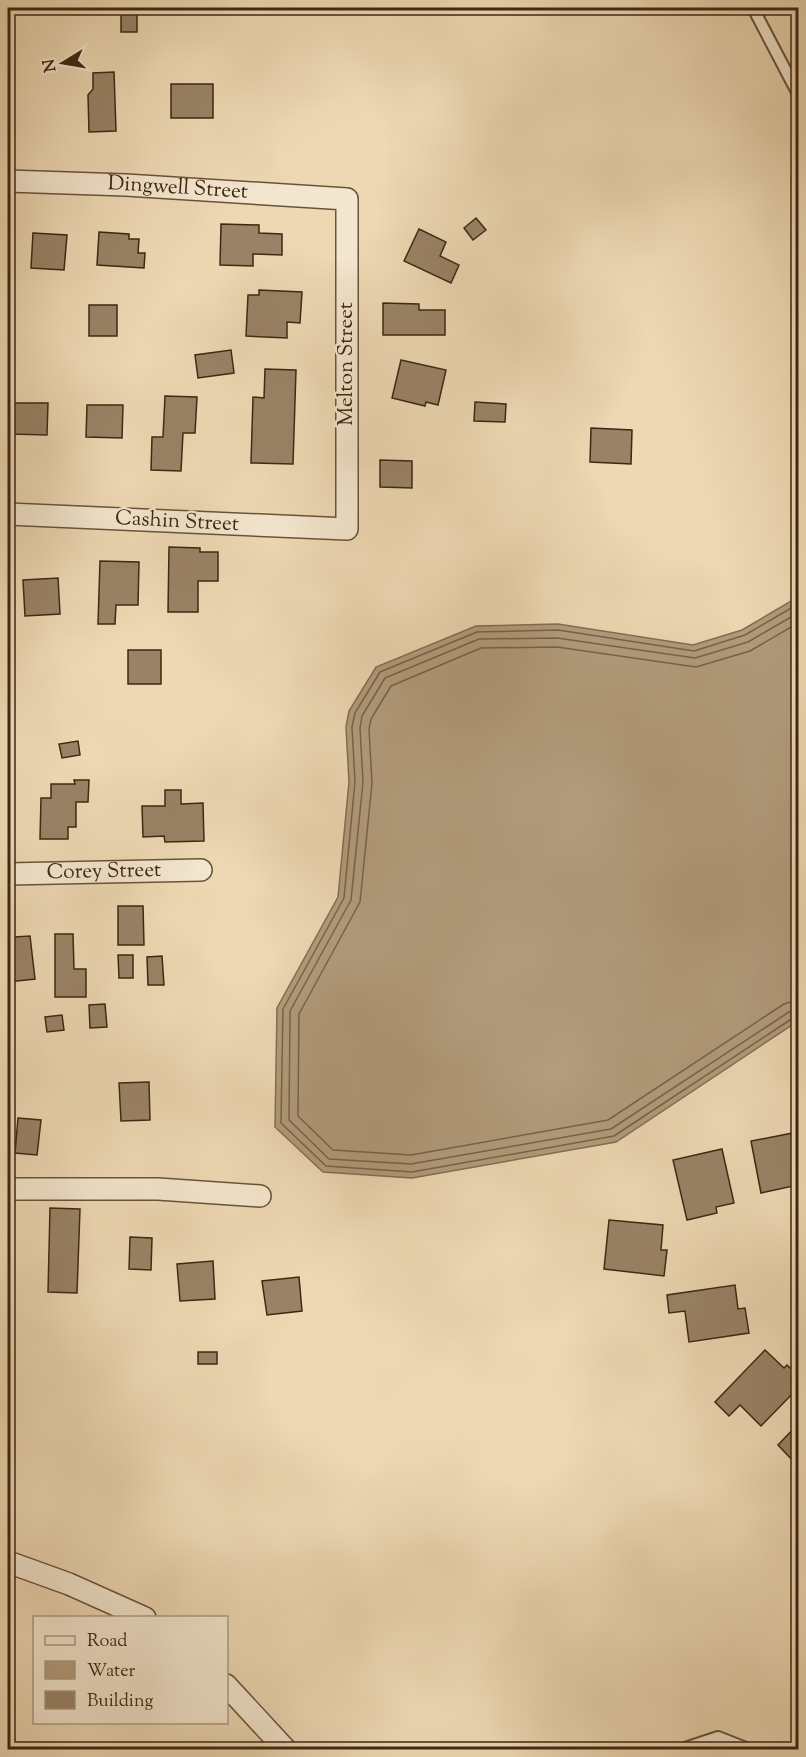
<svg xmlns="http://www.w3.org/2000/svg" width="806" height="1757" viewBox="0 0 806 1757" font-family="'Sorts Mill Goudy',serif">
<rect width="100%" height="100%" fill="#edd8b3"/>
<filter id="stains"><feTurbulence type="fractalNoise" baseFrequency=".00333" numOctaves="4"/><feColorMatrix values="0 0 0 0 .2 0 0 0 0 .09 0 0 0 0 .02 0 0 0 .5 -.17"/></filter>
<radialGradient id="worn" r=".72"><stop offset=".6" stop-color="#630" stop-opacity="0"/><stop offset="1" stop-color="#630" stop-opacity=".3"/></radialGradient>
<!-- water -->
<path fill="#b29c7c" stroke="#846d52" stroke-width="1.5" d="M798 597V1021L616 1142 412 1178 323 1172 275 1127 277 1008 338 897 349 782 346 727 349 711 376 667 476 626 558 624 693 645 742 630Z"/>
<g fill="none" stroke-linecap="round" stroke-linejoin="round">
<!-- shore -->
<g stroke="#786247" stroke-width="1.5">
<path d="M798 604 745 635 694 651 558 630 477 632 380 672 355 713 352 727 355 782 344 898 283 1009 281 1123 326 1166 412 1172 614 1136 793 1018 798 1017"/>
<path d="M798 613 748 642 695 658 557 638 479 639 385 678 362 716 360 728 363 782 351 900 290 1011 289 1120 329 1159 411 1164 611 1129 789 1012 798 1009"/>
<path d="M798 623 750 651 696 667 557 647 481 648 391 686 371 719 369 729 372 783 360 902 299 1014 298 1116 333 1150 411 1155 608 1120 784 1004 798 1000"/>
</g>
</g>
<!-- building -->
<g fill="#998366" stroke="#3e2712" stroke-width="1.5">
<path d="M110 8H137V32H121V14H110Z"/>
<path d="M114 72 116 131 89 132 88 95 93 89V73Z"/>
<rect x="171" y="84" width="42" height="34"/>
<path d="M476 218 486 230 473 240 464 228Z"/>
<path d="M221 224 259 225V233L282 234V255L253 254V266L220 265Z"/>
<path d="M419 229 446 242 440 256 459 265 451 283 404 261Z"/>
<path d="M99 232 129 234V239H139L138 253H145L144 268 97 265Z"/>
<path d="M33 233 67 235 64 270 31 268Z"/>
<path d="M259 290 302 292 300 323 287 322V338L246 336 248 295H259Z"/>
<path d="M383 303 419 304V310H445V335H383Z"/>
<rect x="89" y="305" width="28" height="31"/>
<path d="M231 350 234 373 198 378 195 355Z"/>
<path d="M401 360 446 370 438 405 426 402 425 406 392 398Z"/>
<path d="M265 369 296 370 293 464 251 463 253 397 264 398Z"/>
<path d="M165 396 197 397 195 433H183L181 471 151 470 152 437H163Z"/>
<path d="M475 402 506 404 505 422 474 421Z"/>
<path d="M11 403H48L47 435 10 434Z"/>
<path d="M87 405H123L122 438 86 437Z"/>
<path d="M591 428 632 430 631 464 590 462Z"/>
<path d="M380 460 412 461V488L380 487Z"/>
<path d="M169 547 200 548V552H218V581H198V612H168Z"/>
<path d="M100 561 139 562 138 605H116L115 624H98Z"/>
<path d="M58 578 60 614 25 616 23 580Z"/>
<rect x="128" y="650" width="33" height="34"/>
<path d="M78 741 80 755 62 758 59 744Z"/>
<path d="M74 780H89L88 802H76V827H68V839H40L41 798H51V784H75Z"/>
<path d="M165 790H181V804L203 803 204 841 165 842 164 836 143 837 142 806H165Z"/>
<path d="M118 906H143L144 945H118Z"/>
<path d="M13 929 14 937 30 936 35 979 8 982V930Z"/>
<path d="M55 934H73L74 969H86V997H55Z"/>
<path d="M118 955H133V978H119Z"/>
<path d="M162 956 164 985H148L147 957Z"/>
<path d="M105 1004 107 1027 90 1028 89 1005Z"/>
<path d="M62 1015 64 1030 47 1032 45 1017Z"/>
<path d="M149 1082 150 1120 121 1121 119 1083Z"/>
<path d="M18 1118 41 1120 37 1155 15 1153Z"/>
<path d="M798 1132V1185L761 1193 751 1141Z"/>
<path d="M722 1149 734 1203 716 1207 717 1213 687 1220 673 1160Z"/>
<path d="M50 1208 80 1209 77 1293 48 1292Z"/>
<path d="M609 1220 663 1225 661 1250H667L664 1276 604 1269Z"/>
<path d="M130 1237 152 1238 151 1270 129 1269Z"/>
<path d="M213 1261 215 1299 180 1301 177 1264Z"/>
<path d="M299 1277 302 1311 267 1315 262 1281Z"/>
<path d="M735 1285 738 1309 745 1308 749 1333 689 1342 685 1311 669 1313 667 1295Z"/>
<path d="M765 1350 784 1368 787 1365 798 1375V1388L761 1426 740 1405 729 1416 715 1402Z"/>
<rect x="198" y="1352" width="19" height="12"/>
<path d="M798 1424V1466L778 1445Z"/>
</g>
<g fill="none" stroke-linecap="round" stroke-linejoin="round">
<defs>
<g id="service">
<path d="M753 8 798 94"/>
<path d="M679 1750 718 1737 751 1750"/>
</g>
<g id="minor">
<path id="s1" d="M8 181 126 185 347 199V529L8 514"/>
<path id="s2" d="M8 874 201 870"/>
<path d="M8 1189H158L260 1196"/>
<path d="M8 1562 69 1584 145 1618"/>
<path d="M226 1685 286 1750"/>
</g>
</defs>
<!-- service casing -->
<use href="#service" stroke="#6a533a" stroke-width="14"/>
<!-- minor casing -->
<use href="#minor" stroke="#6a533a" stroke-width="24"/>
<!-- service -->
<use href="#service" stroke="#f3e6ce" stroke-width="10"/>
<!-- minor -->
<use href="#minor" stroke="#f3e6ce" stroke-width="21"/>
</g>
<g text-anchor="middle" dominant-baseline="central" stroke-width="4.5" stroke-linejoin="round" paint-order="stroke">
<!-- street labels -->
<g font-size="21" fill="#3e2712" stroke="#f3e6ce">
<text stroke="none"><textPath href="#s1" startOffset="170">Dingwell Street</textPath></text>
<text transform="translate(347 364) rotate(-90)">Melton Street</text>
<text transform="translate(177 522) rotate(3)">Cashin Street</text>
<text stroke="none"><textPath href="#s2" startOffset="96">Corey Street</textPath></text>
</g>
</g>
<!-- margin -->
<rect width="806" height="1757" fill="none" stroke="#edd8b3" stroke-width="30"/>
<rect x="9" y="9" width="788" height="1739" fill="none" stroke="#3e2712" stroke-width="3"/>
<rect x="15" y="15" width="776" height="1727" fill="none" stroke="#3e2712" stroke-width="1.5"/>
<!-- legend -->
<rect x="33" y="1616" width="195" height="108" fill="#f3e6ce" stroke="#ab9a83" stroke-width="1.5"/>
<rect x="45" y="1636" width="30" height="9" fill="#f3e6ce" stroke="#ab9a83" stroke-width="1.5"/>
<text x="87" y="1646" font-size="18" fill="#3e2712">Road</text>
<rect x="45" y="1661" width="30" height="18" fill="#b29c7c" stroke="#ab9a83" stroke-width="1.5"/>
<text x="87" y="1676" font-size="18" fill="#3e2712">Water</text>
<rect x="45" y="1691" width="30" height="18" fill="#998366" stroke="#ab9a83" stroke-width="1.5"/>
<text x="87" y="1706" font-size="18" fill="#3e2712">Building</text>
<!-- north arrow -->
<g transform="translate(63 63) rotate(259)" stroke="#f3e6ce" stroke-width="4.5" paint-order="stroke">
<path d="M0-4.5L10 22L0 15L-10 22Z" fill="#3e2712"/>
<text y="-9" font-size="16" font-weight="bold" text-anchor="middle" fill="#3e2712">N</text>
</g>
<rect width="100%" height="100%" filter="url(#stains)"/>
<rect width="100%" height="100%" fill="url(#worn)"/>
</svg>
